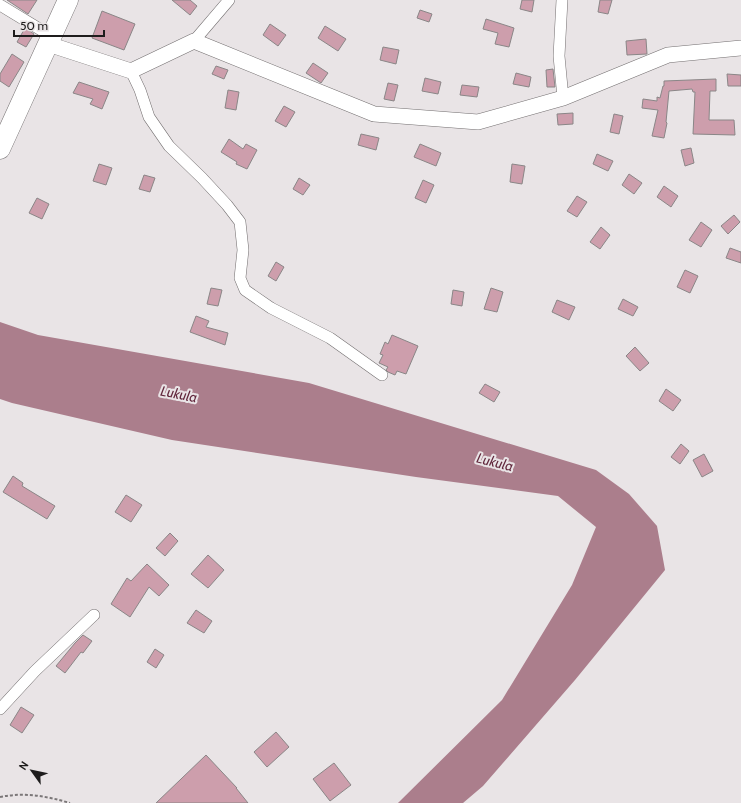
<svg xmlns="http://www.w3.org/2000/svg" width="741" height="803" viewBox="0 0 741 803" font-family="Cabin,sans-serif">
<rect width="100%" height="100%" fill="#e9e4e6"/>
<!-- water -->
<path fill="#ab7e8c" d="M0 322 38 335 309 383 596 470 629 494 657 526 665 570 575 680 483 786 463 803H398L502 700 572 585 596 527 558 496 416 477 172 440 12 403 0 399Z"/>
<!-- building -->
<g fill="#cd9eac" stroke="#8a8687">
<path d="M7 0H37L28 14Z"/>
<path d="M172 0H190L197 6 190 15Z"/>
<path d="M522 0H534L532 12 520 9Z"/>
<path d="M600 0H612L608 14 598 12Z"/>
<path d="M420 10 432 14 429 22 417 18Z"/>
<path d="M102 11 135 24 124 50 92 38Z"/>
<path d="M486 19 514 28 509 47 495 44 498 33 483 29Z"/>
<path d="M270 24 286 35 278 46 263 35Z"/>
<path d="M325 26 346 39 338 51 318 38Z"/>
<path d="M25 28 34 34 26 47 17 42Z"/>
<path d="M646 39 647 54 627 55 626 41Z"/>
<path d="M383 47 399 50 396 64 380 60Z"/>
<path d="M12 54 24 62 9 87 0 81V74Z"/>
<path d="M313 63 328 73 321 83 306 73Z"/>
<path d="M216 66 228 70 224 79 212 74Z"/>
<path d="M553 69 555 87H547L546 70Z"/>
<path d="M516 73 531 77 529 87 513 84Z"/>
<path d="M727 74 741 75V86H728Z"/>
<path d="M425 78 441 82 438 94 422 91Z"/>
<path d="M716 79V91H710L709 120H734L735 135 693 134 695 92H693L692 89 669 91 666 122 667 123 664 138 652 136 658 110 642 108 643 99 657 101V97L660 98 663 86H664V81Z"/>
<path d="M79 82 109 92 102 109 90 104 93 99 73 93Z"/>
<path d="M388 83 398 85 394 101 384 99Z"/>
<path d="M462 85 479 87 477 97 460 95Z"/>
<path d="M228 90 239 92 236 110 225 108Z"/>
<path d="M284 106 295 112 286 127 275 121Z"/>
<path d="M573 113V124L558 125 557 114Z"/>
<path d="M614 114 623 116 619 134 610 132Z"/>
<path d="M361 134 379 138 376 150 358 145Z"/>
<path d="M229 139 243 149 246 144 257 150 247 169 236 164 237 162 221 152Z"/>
<path d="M420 144 441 153 436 166 414 157Z"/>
<path d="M691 148 694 163 685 166 681 150Z"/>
<path d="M597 154 613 161 608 171 593 164Z"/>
<path d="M99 164 112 168 106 185 93 181Z"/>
<path d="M512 164 525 166 522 184 510 182Z"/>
<path d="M629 174 642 183 634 194 622 185Z"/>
<path d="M144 175 155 178 150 192 139 189Z"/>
<path d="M299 178 310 185 303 195 293 189Z"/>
<path d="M423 180 434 185 426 203 415 198Z"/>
<path d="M664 186 678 196 671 207 657 197Z"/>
<path d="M577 196 587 202 577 217 567 211Z"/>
<path d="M37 198 49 204 42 219 29 213Z"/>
<path d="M734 215 740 222 728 234 721 226Z"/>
<path d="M701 222 712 230 701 247 689 240Z"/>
<path d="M601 227 610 235 600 249 590 242Z"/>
<path d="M730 248 741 252V263L726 258Z"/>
<path d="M276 262 284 267 276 281 268 276Z"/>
<path d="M685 270 698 276 690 293 677 287Z"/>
<path d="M211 288 222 290 218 306 207 304Z"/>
<path d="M491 288 503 292 497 312 484 309Z"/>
<path d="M453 290 464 292 462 306 451 304Z"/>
<path d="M623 299 638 307 633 316 618 309Z"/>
<path d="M557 300 575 307 569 320 552 312Z"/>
<path d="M196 316 209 321 206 327 228 333 225 345 190 332Z"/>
<path d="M392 335 418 346 406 374 397 371 395 375 388 372 386 370 388 367 379 363 383 355 380 354 385 342 388 344Z"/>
<path d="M635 347 649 363 640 371 626 356Z"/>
<path d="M485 384 500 392 494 402 479 393Z"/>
<path d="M666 389 681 400 673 411 659 401Z"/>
<path d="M681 444 689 451 680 464 671 457Z"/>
<path d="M704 454 713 471 702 477 693 460Z"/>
<path d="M13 476 23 483 22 486 55 506 47 519 3 492Z"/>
<path d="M126 495 142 505 131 522 115 512Z"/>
<path d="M170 533 178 541 165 556 156 548Z"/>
<path d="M208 555 224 570 208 588 191 574Z"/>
<path d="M147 564 169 585 159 596 149 587 130 617 111 604 127 578 131 581Z"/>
<path d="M196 610 212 621 204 633 187 623Z"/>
<path d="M83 635 92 641 83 653 81 652 65 673 56 666 75 643Z"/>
<path d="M155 649 164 655 156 668 147 662Z"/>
<path d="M21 707 34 715 22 733 10 725Z"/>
<path d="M276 732 289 747 267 767 254 752Z"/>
<path d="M206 755 237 788H236L248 803H156Z"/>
<path d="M334 763 351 785 330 801 313 779Z"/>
</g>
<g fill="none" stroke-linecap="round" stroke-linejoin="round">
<defs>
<g id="street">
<path d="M562 0 559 56 563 98"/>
<path d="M0 5 51 36"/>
<path d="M194 41 229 0"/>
<path d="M131 71 140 90 149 117 169 146 202 178 227 205 240 222 243 250 240 278 245 290 271 308 330 338 382 375"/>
<path d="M0 709 35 671 94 615"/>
</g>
<path id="secondary" d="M48 44 131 71 194 41 374 114 478 122 563 98 668 55 741 48"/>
<path id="highway" d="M0 149 68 0"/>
</defs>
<!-- street casing -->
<use href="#street" stroke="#736f70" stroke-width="12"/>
<!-- secondary casing -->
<use href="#secondary" stroke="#736f70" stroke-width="16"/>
<!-- highway casing -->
<use href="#highway" stroke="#736f70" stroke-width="21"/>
<!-- path -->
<path stroke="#7b7778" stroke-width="2" stroke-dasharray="3 2" stroke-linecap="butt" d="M0 797C24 792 46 796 70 803"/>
<!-- street -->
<use href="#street" stroke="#fff" stroke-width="11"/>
<!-- secondary -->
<use href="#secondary" stroke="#fff" stroke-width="15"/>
<!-- highway -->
<use href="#highway" stroke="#fff" stroke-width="20"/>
</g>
<g text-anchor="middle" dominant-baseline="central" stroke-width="4" stroke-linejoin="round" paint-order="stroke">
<!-- water labels -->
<g font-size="14" font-style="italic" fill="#62283d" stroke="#e9e4e6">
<text transform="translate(179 394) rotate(11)">Lukula</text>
<text transform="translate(495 462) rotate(14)">Lukula</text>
</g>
</g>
<!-- north arrow -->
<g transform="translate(32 771) rotate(303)" stroke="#e9e4e6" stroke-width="3" paint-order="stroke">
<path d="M0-3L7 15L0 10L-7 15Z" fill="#1e1c1c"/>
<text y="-6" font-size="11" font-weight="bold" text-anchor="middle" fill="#1e1c1c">N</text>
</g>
<!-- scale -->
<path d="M14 30v6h90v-6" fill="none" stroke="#1e1c1c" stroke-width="2"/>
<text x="20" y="30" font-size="12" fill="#1e1c1c" stroke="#e9e4e6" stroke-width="3" paint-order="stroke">50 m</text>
</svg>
